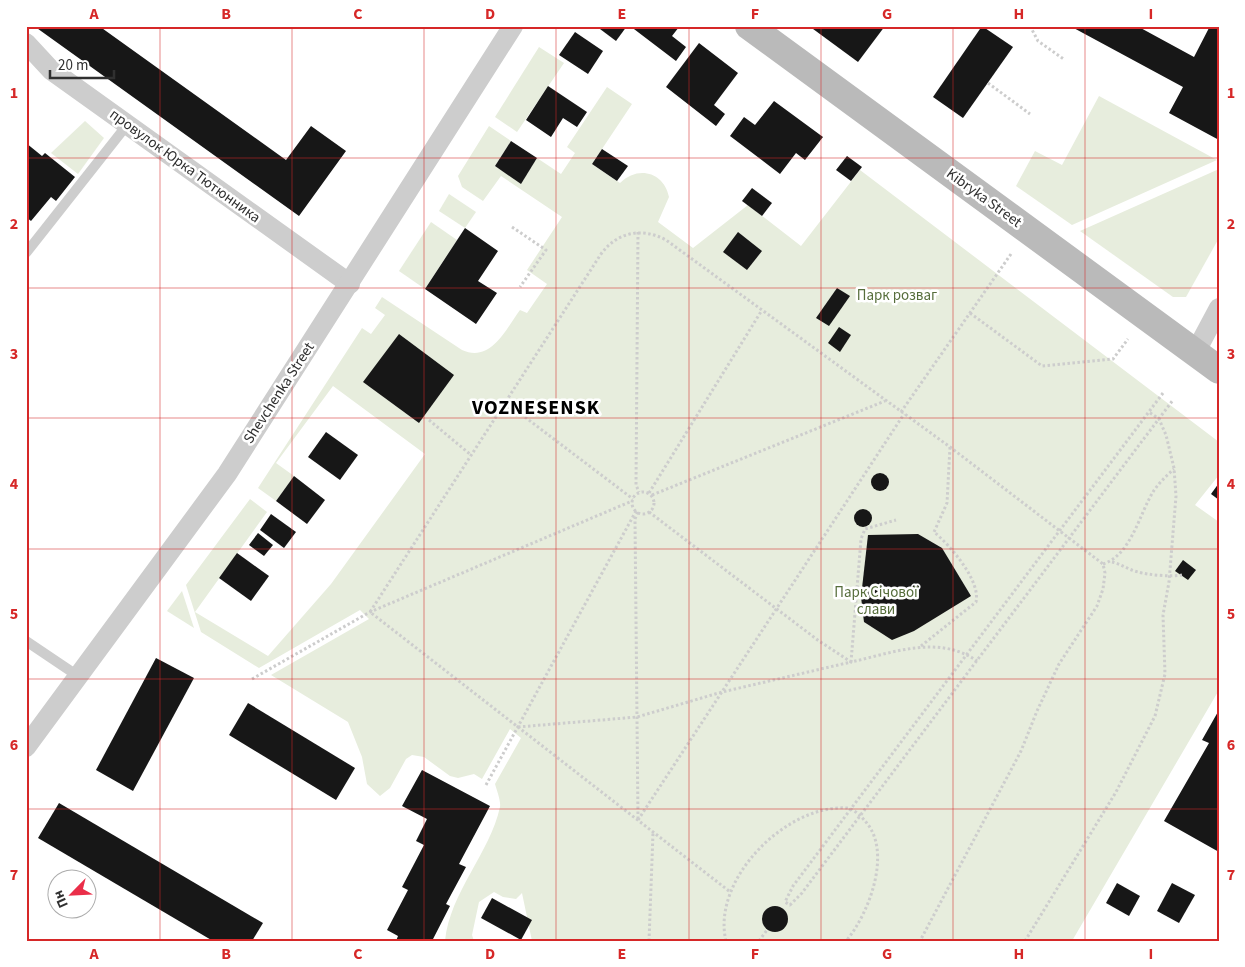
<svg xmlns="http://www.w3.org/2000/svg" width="1245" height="967" viewBox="0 0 1245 967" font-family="'Source Sans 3',sans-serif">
<rect width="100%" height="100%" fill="#fff"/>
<!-- green -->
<g fill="#e7eddd">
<path d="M539 47 564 63 517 132 495 117Z"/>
<path d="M607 87 632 104 592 164 620 183C638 165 664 172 669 197L658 222 693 248 748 205 801 246 860 170 1219 442V475L1195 505 1219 522V690L1072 941H532L522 893 516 899 503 897 494 892 479 902 472 935 474 941H445C450 892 490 853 500 807 501 801 497 791 495 784L521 738 510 729 482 779 474 774 458 778 450 776 424 757 412 755 406 759 390 788 380 796 367 784 362 757 348 722 271 675 369 619 360 610 259 668 201 632 186 585 250 499 267 512 195 612 268 656 331 584 425 454 333 386 276 463 294 476 276 501 258 488 362 328 371 334 385 315 375 308 382 297 462 350C491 363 506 329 520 310L527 313 547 284 527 270 562 217 501 176 483 201 462 187 458 176 489 126 511 141 495 166 521 183 537 158 561 174 575 153 567 147Z"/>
<path d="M1099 96 1217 160 1072 225 1016 186 1035 151 1062 165Z"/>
<path d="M85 121 104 138 78 174 51 153Z"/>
<path d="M1219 169V238L1186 297H1173L1080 231Z"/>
<path d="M449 194 476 212 465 228 439 211Z"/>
<path d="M431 222 457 240 425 289 399 271Z"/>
<path d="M182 591 194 628 167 611Z"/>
</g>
<!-- building -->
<g fill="#171717">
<path d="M34 26H99L286 160 311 126 346 151 299 216Z"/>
<path d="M596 26H627L616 41Z"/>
<path d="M630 26H677L679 27 672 36 686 47 676 61Z"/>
<path d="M809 26H885L858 62Z"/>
<path d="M982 26 1013 47 963 118 933 97Z"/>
<path d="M1070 26H1137L1194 57 1210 26H1219V140L1169 113 1183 87Z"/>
<path d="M575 32 603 51 588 74 559 55Z"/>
<path d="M699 43 738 73 714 105 725 114 716 126 666 87Z"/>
<path d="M548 86 587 112 577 127 563 118 551 137 526 120Z"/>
<path d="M774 101 823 137 805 160 796 153 780 174 730 136 744 117 755 125Z"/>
<path d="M511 141 537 158 521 184 495 166Z"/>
<path d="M26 143 42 156 45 153 75 177 56 201 51 197 31 221 26 217Z"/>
<path d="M602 149 628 166 617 181 592 164Z"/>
<path d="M847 156 862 167 851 181 836 170Z"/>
<path d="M752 188 772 203 762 216 742 201Z"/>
<path d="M465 228 498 251 478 281 497 293 476 324 425 289Z"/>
<path d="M738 232 762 251 747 270 723 252Z"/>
<path d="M837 288 850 296 829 326 816 318Z"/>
<path d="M839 327 851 335 840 352 828 343Z"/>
<path d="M399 334 454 375 419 423 363 382Z"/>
<path d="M326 432 358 455 340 480 308 457Z"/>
<circle cx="880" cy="482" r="9"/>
<path d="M294 476 325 500 307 524 276 501Z"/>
<path d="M1219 483V500L1211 494Z"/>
<circle cx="863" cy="518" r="9"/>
<path d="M271 514 296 532 284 548 260 530Z"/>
<path d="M258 533 273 545 264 556 249 545Z"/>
<path d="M918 534 942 548 971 596 914 631 892 640 864 622 861 597 868 535Z"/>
<path d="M237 553 269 576 251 601 219 578Z"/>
<path d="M1183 560 1196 570 1188 580 1175 571Z"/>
<path d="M156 658 194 678 133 791 96 770Z"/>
<path d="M248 703 355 768 336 800 229 735Z"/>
<path d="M1219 710V852L1164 821 1209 743 1202 740Z"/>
<path d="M422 770 490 806 459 864 466 867 446 904 450 906 432 941H396L398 936 387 930 408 890 402 887 424 845 416 841 427 819 402 806Z"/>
<path d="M59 803 263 923 252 941H213L38 838Z"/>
<path d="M1117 883 1140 896 1129 916 1106 903Z"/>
<path d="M1172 883 1195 895 1179 923 1157 911Z"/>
<path d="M492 898 532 920 521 940 481 918Z"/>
<circle cx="775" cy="919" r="13"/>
</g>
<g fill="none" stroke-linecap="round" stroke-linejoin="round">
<!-- path -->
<g stroke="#cdcdcd" stroke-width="3" stroke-dasharray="2.5 2.5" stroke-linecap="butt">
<path d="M1030 26 1038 41 1065 60"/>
<path d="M988 83 1030 114"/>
<path d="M512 227 546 250 520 287"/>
<path d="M638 232 636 485 639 492"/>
<path d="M970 313 1042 366 1113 359 1128 339"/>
<path d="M1163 393 793 886 785 902 790 905 802 893 1173 400"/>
<path d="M505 402 633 499"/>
<path d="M901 412 1011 254"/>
<path d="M429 420 471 455"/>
<circle cx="643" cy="503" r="11"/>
<path d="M649 493 762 310"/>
<path d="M652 495 885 401"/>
<path d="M649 512 819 641 851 662C892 653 939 634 977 661"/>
<path d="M1112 562C1121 564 1129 570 1138 572 1148 575 1172 577 1182 575"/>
<path d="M1103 564C1131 555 1139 515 1153 492 1158 484 1166 476 1174 469"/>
<path d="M921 646 976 602C981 581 950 545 934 532L947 503 950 447"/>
<path d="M252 679 370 612 632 501"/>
<path d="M518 727 637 717 722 692 851 662 861 539 865 529 896 520"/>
<path d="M486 785 636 511"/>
<path d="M638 819 635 519 638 512"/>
<path d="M638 820 904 414"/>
<path d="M729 891 370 612 601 254C617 232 642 227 666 240L950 447 1103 564 1105 573 1103 589 1097 606 1059 664 1037 711 1021 751 920 941"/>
<path d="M649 941 653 833"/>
<path d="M726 941C711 880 786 804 847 808 854 809 861 816 865 821 893 851 869 914 846 941"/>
<path d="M759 941 767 930"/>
<path d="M1025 941 1116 792 1155 716 1165 674 1163 615 1169 582 1176 496 1174 468 1166 435 1159 419 1149 412"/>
</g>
<!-- lane -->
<g stroke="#cdcdcd" stroke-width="10">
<path d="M26 253 127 125"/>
<path d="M26 641 78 676"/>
</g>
<!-- street -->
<g stroke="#cdcdcd" stroke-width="20">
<path d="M26 43 51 70 350 284"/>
<path d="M1195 353 1219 308"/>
<path d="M26 747 227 474 513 26"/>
</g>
<!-- secondary -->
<path stroke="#bababa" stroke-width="28" d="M749 26 1219 370"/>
</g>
<!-- grid -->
<path fill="none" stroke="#d62828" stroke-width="1" stroke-opacity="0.55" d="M160 26V941M292 26V941M424 26V941M556 26V941M689 26V941M821 26V941M953 26V941M1085 26V941M26 158H1219M26 288H1219M26 418H1219M26 549H1219M26 679H1219M26 809H1219"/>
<g text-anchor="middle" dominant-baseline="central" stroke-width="5" stroke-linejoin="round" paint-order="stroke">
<!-- street labels -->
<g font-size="15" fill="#303030" stroke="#fff">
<text transform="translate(185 166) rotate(36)">провулок Юрка Тютюнника</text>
<text transform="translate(984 198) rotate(36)">Kibryka Street</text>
<text transform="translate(279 393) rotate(-57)">Shevchenka Street</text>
</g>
<!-- park labels -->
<g font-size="15" fill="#566d3b" stroke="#fff">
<text x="897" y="295">Парк розваг</text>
<text x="876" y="592">Парк Січової<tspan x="876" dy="17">слави</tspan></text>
</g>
<!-- district labels -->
<g font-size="20" font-weight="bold" letter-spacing="1" fill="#000" stroke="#fff">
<text x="536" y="408">VOZNESENSK</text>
</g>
</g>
<!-- border -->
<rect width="1245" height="967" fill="none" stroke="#ffffff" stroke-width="55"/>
<!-- north arrow -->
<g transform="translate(72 894) rotate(246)"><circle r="24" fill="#ffffff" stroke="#acacac"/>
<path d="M0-4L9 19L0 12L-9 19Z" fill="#ea2e49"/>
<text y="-8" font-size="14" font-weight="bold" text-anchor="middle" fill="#303030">Пн</text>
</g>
<!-- scale -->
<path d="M50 70v8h64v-8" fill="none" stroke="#303030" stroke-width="2.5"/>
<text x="58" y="70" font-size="15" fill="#303030" stroke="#ffffff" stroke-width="4" paint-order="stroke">20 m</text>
<rect x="28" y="28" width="1190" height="912" fill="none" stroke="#d62828" stroke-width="2"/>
<g font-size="16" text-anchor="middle" font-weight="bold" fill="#d62828">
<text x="94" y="19">A</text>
<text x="226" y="19">B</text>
<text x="358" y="19">C</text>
<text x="490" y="19">D</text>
<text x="622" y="19">E</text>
<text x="755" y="19">F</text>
<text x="887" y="19">G</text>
<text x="1019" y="19">H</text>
<text x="1151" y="19">I</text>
<text x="14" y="98">1</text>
<text x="1231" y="98">1</text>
<text x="14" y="229">2</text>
<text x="1231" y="229">2</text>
<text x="14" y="359">3</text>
<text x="1231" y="359">3</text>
<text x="14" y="489">4</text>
<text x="1231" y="489">4</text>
<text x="14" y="619">5</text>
<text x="1231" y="619">5</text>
<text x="14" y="750">6</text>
<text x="1231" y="750">6</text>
<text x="14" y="880">7</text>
<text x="1231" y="880">7</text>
<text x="94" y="959">A</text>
<text x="226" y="959">B</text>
<text x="358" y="959">C</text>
<text x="490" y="959">D</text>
<text x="622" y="959">E</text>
<text x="755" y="959">F</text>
<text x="887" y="959">G</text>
<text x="1019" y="959">H</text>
<text x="1151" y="959">I</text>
</g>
</svg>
